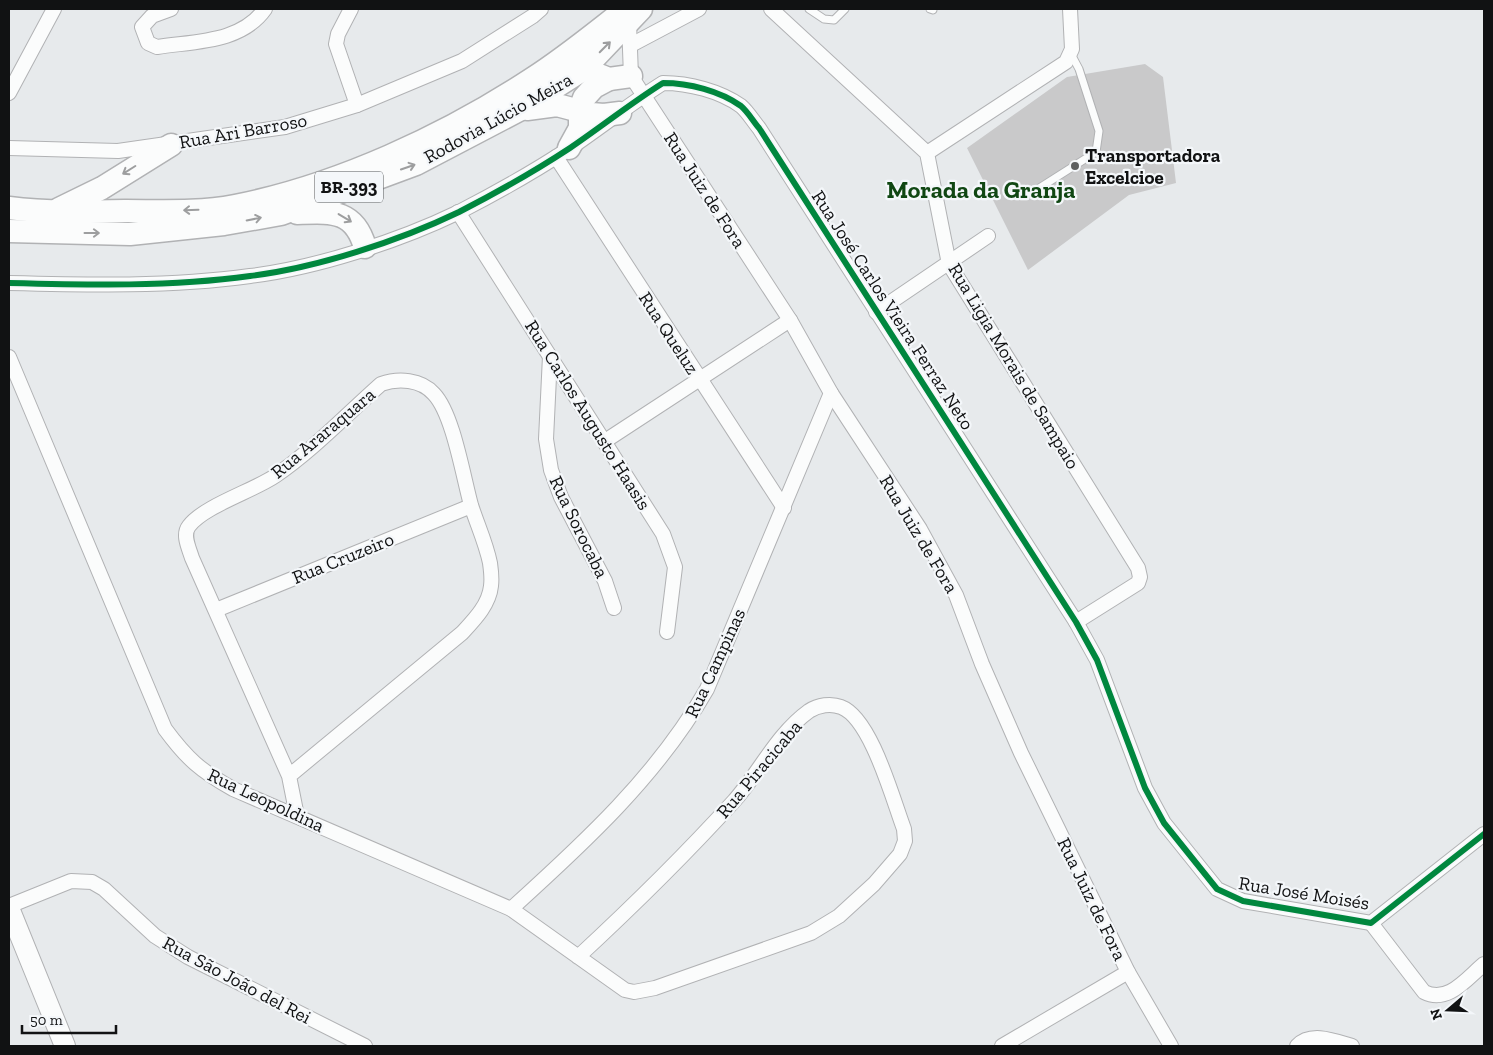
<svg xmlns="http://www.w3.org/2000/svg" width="1493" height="1055" viewBox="0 0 1493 1055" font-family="'Zilla Slab',serif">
<rect width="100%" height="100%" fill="#e7eaec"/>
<!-- building -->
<path fill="#c9c9ca" d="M1145 64 1163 77 1176 183 1129 195 1028 270 967 148 1067 77Z"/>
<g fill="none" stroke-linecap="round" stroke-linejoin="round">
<defs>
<g id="lane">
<path d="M809 9 824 19 834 20 845 9"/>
<path d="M930 9 933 10"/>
<path d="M1033 192 1096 152 1099 131 1079 69 1071 54"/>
</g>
<g id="street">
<path d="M171 9 152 16 142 27 148 43 157 47C195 41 241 43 265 9"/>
<path d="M351 9 338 34 336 44 357 105"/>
<path d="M771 9 927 153 949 264 1138 568 1140 577 1138 583 1076 622"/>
<path d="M629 23 631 76 790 320 831 393 920 529 956 595 982 664 1021 753 1128 972 1171 1046"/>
<path d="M631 45 699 9"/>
<path d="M9 93 54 9"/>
<path d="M9 148 118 151 285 127 357 105 462 61 533 16 541 9"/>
<path d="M927 153 1066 62 1072 49 1070 9"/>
<path d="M556 157 784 508"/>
<path d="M458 212 663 534 675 567 667 632"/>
<path d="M9 283C89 285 170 287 250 276 316 268 399 241 459 212 496 193 535 171 570 148 601 127 631 103 663 83 689 83 720 91 741 106 748 112 753 121 759 128L1076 622 1097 660 1145 788 1164 823 1217 889 1243 901 1371 923 1484 834"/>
<path d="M876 312 988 236"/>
<path d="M550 356 546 439 551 470 561 497 605 581 614 608"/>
<path d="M9 357 165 729C187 759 201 771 233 789L511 909 625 990 634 992 655 988 811 933 839 916 874 884 900 854 905 841 904 829C893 800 871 718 841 707 831 703 818 705 809 711 777 734 759 773 734 801 684 856 632 907 578 957"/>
<path d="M605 441 790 320"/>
<path d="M216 610 471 506"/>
<path d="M289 776 462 633C474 620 489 605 491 586 492 579 491 570 490 563 486 543 477 524 471 505 463 476 453 414 434 394 421 379 398 378 381 384 346 415 313 450 275 476 253 491 204 506 189 526 182 535 189 548 192 558L289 776 297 816"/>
<path d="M9 906 71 881 92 882 104 889 155 936 188 957 365 1046"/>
<path d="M511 909C584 843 658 775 707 689L831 393"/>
<path d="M1371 923 1424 992C1448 1004 1466 979 1484 964"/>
<path d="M1002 1046 1128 972"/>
<path d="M1297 1046C1311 1031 1335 1041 1352 1046"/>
</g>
<path id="secondary" d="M9 908 65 1046"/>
<g id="primary">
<path d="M570 71 584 69 609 79 631 76"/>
<path d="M527 109 557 105 591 114 604 115 620 113"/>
<path d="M569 148 580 128V109L584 98 594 87 609 79"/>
<path d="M9 208C48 213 86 212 126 211 162 211 199 213 235 206 337 186 445 136 532 79 565 58 595 33 626 9"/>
<path d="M59 209 102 188 171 145"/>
<path d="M297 213C331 212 354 209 365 247"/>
<path d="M9 231 130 234 224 224 281 214 416 164 521 109 584 69 641 9"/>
</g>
</defs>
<!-- lane casing -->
<use href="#lane" stroke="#b1b2b4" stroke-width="9"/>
<!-- street casing -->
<use href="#street" stroke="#b1b2b4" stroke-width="16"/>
<!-- secondary casing -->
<use href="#secondary" stroke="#b1b2b4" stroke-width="22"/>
<!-- primary casing -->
<use href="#primary" stroke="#b1b2b4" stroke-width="25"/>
<!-- lane -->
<use href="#lane" stroke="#fbfcfc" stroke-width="7"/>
<!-- street -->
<use href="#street" stroke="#fbfcfc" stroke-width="14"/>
<!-- secondary -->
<use href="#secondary" stroke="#fbfcfc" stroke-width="20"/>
<!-- primary -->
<use href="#primary" stroke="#fbfcfc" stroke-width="22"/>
<defs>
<path id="cycleway" d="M9 283C89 285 170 287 250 276 316 268 399 241 459 212 496 193 535 171 570 148 601 127 631 103 663 83 689 83 720 91 741 106 748 112 753 121 759 128L1076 622 1097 660 1145 788 1164 823 1217 889 1243 901 1371 923 1484 834"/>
</defs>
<!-- cycleway casing -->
<use href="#cycleway" stroke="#f4f7fa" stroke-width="9"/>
<!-- cycleway -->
<use href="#cycleway" stroke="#00873e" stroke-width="6"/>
</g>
<!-- one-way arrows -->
<defs><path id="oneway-shaft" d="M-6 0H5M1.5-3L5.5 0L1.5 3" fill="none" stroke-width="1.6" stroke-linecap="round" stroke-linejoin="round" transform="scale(1.25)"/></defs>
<g stroke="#9d9e9f">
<use href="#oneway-shaft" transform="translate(605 47) rotate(-45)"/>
<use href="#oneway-shaft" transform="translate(408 167) rotate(-19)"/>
<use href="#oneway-shaft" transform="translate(129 170) rotate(148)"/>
<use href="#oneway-shaft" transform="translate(191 210) rotate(178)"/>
<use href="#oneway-shaft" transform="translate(345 218) rotate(31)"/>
<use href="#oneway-shaft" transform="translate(254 219) rotate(-11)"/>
<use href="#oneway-shaft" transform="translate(92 233)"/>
</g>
<!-- markers -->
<circle fill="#5c5e5f" stroke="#f4f7fa" stroke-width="2" cx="1075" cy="166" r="5"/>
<g text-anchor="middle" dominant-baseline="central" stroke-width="4.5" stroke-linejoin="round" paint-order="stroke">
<!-- shield labels -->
<rect fill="#f4f7fa" stroke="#555758" stroke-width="1" x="315" y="171.5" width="68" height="31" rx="4"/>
<g font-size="18" font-weight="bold" fill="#111213">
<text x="349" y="187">BR-393</text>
</g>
<!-- street labels -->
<g font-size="19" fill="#111213" stroke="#f4f7fa">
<text transform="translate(498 118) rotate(-29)">Rodovia Lúcio Meira</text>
<text transform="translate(243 131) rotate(-10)">Rua Ari Barroso</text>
<text transform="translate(705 190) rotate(57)">Rua Juiz de Fora</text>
<text transform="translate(893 310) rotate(57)">Rua José Carlos Vieira Ferraz Neto</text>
<text transform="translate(669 333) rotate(57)">Rua Queluz</text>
<text transform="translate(1014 366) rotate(59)">Rua Ligia Morais de Sampaio</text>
<text transform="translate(588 415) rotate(58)">Rua Carlos Augusto Haasis</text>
<text transform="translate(323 433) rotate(-40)">Rua Araraquara</text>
<text transform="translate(579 527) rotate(64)">Rua Sorocaba</text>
<text transform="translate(919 534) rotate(59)">Rua Juiz de Fora</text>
<text transform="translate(343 558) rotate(-22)">Rua Cruzeiro</text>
<text transform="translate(715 663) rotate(-65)">Rua Campinas</text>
<text transform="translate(759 769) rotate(-50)">Rua Piracicaba</text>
<text transform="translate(266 800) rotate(25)">Rua Leopoldina</text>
<text transform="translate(1304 893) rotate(9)">Rua José Moisés</text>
<text transform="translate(1092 899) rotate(64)">Rua Juiz de Fora</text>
<text transform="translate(237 980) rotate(28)">Rua São João del Rei</text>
</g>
<!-- poi labels -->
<g font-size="19" font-weight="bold" fill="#111213" stroke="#f4f7fa" text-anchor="start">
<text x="1085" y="155">Transportadora<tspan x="1085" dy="22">Excelcioe</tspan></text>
</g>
<!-- district labels -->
<g font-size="24" font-weight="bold" fill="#104713" stroke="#f4f7fa">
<text x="981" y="189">Morada da Granja</text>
</g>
</g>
<!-- border -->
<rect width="1493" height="1055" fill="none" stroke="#111213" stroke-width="20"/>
<!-- north arrow -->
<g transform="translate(1448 1010) rotate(251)" stroke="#f4f7fa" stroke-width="4" paint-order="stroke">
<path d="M0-4L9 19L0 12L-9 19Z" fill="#111213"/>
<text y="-8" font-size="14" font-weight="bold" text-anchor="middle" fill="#111213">N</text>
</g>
<!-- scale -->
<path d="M22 1025v8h94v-8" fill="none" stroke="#111213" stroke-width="2.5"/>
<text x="30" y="1025" font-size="15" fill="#111213" stroke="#f4f7fa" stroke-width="4" paint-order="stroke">50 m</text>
</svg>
